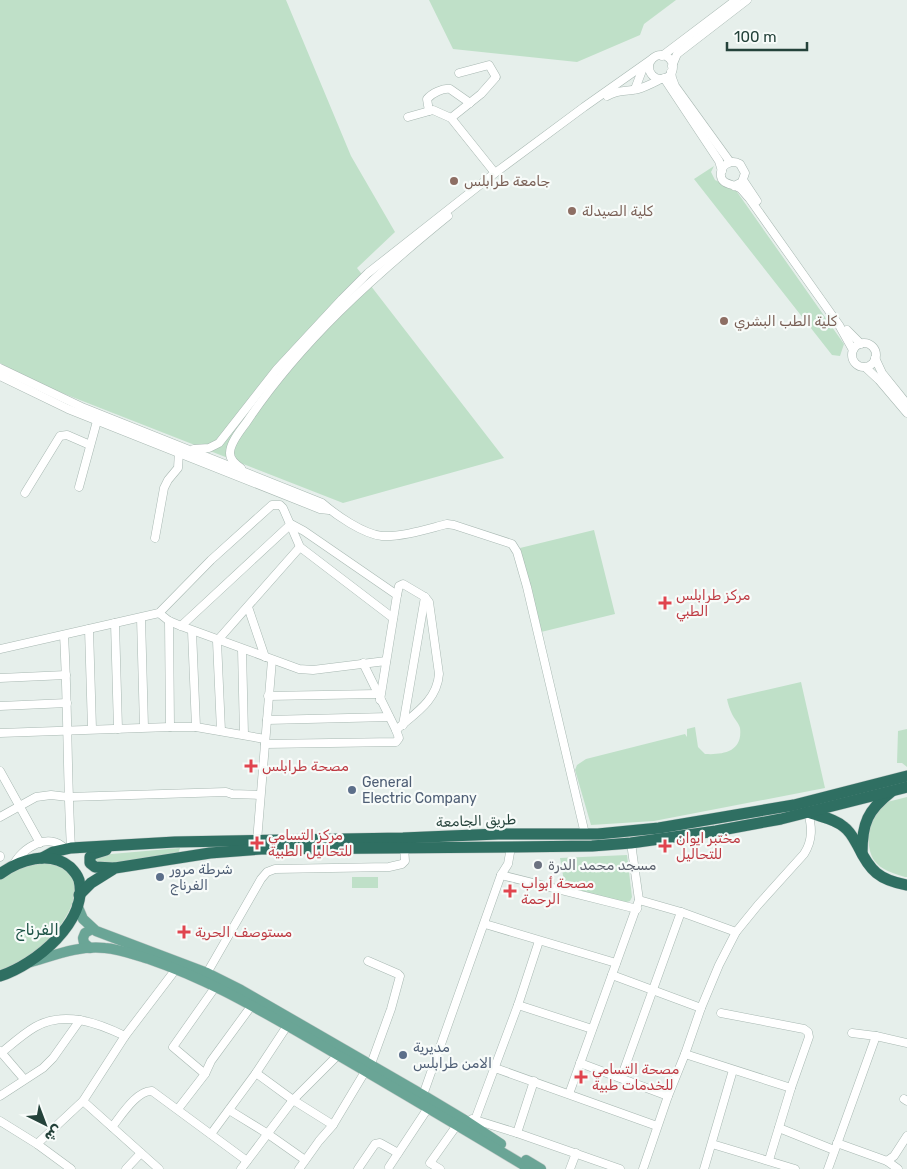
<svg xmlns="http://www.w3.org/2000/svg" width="907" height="1169" viewBox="0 0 907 1169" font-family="Rubik,Cairo,sans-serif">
<rect width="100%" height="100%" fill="#e6efeb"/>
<!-- green -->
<g fill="#bfe0c8">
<path d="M0 0H286L351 156 395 232 357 268 504 458 343 503 39 384 0 363Z"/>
<path d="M429 0H676L644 24 640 35 577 62 453 49Z"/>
<path d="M714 166 711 172 715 180 735 189 844 344 840 356 832 355 694 179Z"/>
<path d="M594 530 615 614 541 632 520 548Z"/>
<path d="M801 682 825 788 654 821 591 825 575 770 577 765 586 759 685 734 687 737V729L695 727 698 747 705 754C723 755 743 752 740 728 739 723 734 719 732 714 730 710 728 704 727 699Z"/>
<path d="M907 729V767L902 763H897L898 731Z"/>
<path d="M907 797V877H905C868 867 868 855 868 820L887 802Z"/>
<path d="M180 848 178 854 109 865 91 860 100 855Z"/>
<path d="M627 855 632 897 630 901 624 903 565 887 560 858Z"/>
<path d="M50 861C54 862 60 864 64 867 93 889 57 935 37 950 25 959 13 965 0 971V879L23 867Z"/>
<rect x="352" y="877" width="26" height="11"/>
</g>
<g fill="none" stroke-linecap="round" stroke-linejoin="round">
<defs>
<g id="minor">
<circle cx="661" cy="67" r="12"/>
<path d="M662 56 736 0"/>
<path d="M672 66 677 54 747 0"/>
<path d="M671 72 672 78 675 86 730 162"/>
<path d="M664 78 719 161 722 171"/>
<path d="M635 89 643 68"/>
<path d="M607 96C619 89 625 92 638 89 646 87 653 83 661 79"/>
<path d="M429 111 427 99C432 93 443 88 450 89L470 103"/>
<path d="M408 117 433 110 451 118 495 173"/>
<path d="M451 118 481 94 496 77 489 65 459 73"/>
<path d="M743 180 757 201"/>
<path d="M734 186 742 182 745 173 740 164C736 162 733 161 729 163 725 164 722 168 721 172 719 186 734 183 741 189 744 192 746 195 749 198L839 325 853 350"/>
<path d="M847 330 861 344"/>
<circle cx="864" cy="355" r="12"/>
<path d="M875 358 882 373 907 404"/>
<path d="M865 367 879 380 907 413"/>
<path d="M0 368 84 408 322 503C336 515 363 534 382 536 403 537 427 529 447 524L454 525 512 544 517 552 527 587 585 834"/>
<path d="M0 376 68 409 320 509 329 510"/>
<path d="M194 449 209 448 219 443 277 369 342 299 368 273 495 173 584 107 652 59"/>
<path d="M241 468C235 464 230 460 230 453 230 443 240 431 246 423 300 342 373 277 448 216"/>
<path d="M79 487 97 421"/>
<path d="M25 493 60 436 67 435 90 445"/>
<path d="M155 538 164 488 168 480 178 468 179 452"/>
<path d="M248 607 265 657"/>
<path d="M159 613 169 621 181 626 299 669 313 670 386 661"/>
<path d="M141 618 144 727"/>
<path d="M169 621 170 727"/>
<path d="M115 623 118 729"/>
<path d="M181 626 291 524 304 531 397 595"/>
<path d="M89 629 92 729"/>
<path d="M192 631 196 727"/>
<path d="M64 635C68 706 67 777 71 848"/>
<path d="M0 649 159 613 211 560 272 505H280L283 508 300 547 393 618"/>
<path d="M242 649 244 735"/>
<path d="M0 678 66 675"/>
<path d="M268 696 377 694"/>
<path d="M380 700 397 595 399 586 403 584 425 597 429 602 439 674C437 701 414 714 396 730"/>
<path d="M0 706 67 703"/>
<path d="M267 720 389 717"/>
<path d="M403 725 425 597"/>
<path d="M221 731 217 641 300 547"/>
<path d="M0 733 170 727H196L265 739"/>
<path d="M265 744 396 742 399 738 396 730 363 663"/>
<path d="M0 771 40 843"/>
<path d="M0 817 36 797 51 795 68 797 226 792 232 794 260 795"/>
<path d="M257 841 272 660"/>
<path d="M0 856V857"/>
<path d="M13 866C21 848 49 831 65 849"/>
<path d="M501 875 637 909"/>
<path d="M639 900 681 912 736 932"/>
<path d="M485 924 616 963"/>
<path d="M368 961 398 974 400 976 391 1009 371 1064"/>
<path d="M207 973 261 879 267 872 275 869 389 867 402 864 405 861 404 847"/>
<path d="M612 975 701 1008"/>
<path d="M518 1005 592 1029"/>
<path d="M721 1013 804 1029 808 1032 809 1037 791 1088 769 1160"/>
<path d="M852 1033 876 1036 907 1043"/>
<path d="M0 1051 24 1079"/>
<path d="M1 1053C12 1044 23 1034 35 1027 64 1010 98 1023 125 1036"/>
<path d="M685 1054 791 1088"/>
<path d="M580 1063 668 1096"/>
<path d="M495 1068 657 1126"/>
<path d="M256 1073 293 1100 333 1125"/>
<path d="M205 1074 173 1047 216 986"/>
<path d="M621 1078 681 912"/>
<path d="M569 1094 639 900 631 843"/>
<path d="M423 1095 501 875 508 864 511 847"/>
<path d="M0 1096 43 1068 53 1058 80 1020"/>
<path d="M904 1099 907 1101"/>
<path d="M83 1101 159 1169"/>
<path d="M178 1109 205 1074 211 1061 252 1005"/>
<path d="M229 1110 268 1134 305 1160"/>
<path d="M472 1119 517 1133 620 1169"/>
<path d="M475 1120 518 1005 539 941"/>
<path d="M0 1121 37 1144 71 1169"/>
<path d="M112 1127C121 1116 137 1090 152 1091L247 1161"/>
<path d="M779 1128 834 1150"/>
<path d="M517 1133 534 1081"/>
<path d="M211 1134 256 1073 287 1026"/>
<path d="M837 1143 887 1161 894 1156 907 1136"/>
<path d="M37 1144 83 1101 125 1036 176 969"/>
<path d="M712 1144 795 1169"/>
<path d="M887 1161 898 1169"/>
<path d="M389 1167 428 1108"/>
<path d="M126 1169 141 1153"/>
<path d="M241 1169 293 1100 338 1055"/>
<path d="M299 1169 319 1141 333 1125 366 1070"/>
<path d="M358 1169 375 1144 380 1143 398 1153"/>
<path d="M440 1169 430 1163 457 1125"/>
<path d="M570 1169 576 1153"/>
<path d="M643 1169 668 1096 685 1054 701 1008 719 965 736 932 758 905 804 854C813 840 812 827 808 812"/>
<path d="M704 1169 733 1070"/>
<path d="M828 1169 876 1036"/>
</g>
<g id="major">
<path d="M77 905 83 919 96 931 207 973 241 990 423 1095 463 1119 501 1144"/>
<path d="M90 948 84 943 83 938 85 933 92 929"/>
<path d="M31 962C55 955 80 945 105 948 120 949 135 955 149 959 204 978 246 1002 295 1030 374 1076 452 1122 530 1169"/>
<path d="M526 1160 541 1169"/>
</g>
<g id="highway">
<path d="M808 812C820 817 834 818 844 827 850 831 854 839 858 846 870 871 879 880 907 885"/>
<path d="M106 850 93 854 90 857V863L95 867 114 868"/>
<path d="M862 853C862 823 868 810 891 792"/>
<path d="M42 858 53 852 71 848 175 842 403 838 498 834H598L659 828 794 805 907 776"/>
<path d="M0 874C19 860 50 850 70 867 74 871 77 874 79 880 89 921 35 965 0 976"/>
<path d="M79 895 91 883 115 868 210 853 261 849 511 847 592 846 631 843 716 831 781 819 907 787"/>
</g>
</defs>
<!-- minor casing -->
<use href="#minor" stroke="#a8b8b2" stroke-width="9"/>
<!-- major casing -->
<use href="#major" stroke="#c2cac8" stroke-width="11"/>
<!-- highway casing -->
<use href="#highway" stroke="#c2cac8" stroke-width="12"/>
<!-- minor -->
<use href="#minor" stroke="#fff" stroke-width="8"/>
<!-- major -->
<use href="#major" stroke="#6aa596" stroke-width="10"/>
<!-- highway -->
<use href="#highway" stroke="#2f6f62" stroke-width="11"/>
</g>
<!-- markers -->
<g fill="#8d6e63" stroke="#f7fbf9" stroke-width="2">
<circle cx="454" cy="181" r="5"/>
<circle cx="572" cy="211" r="5"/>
<circle cx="724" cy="321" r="5"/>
</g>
<g fill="#e0444e" stroke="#f7fbf9" stroke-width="2">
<path d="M662.5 595.5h5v5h5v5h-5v5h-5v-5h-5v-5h5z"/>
<path d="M248.5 758.5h5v5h5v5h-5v5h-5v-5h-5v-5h5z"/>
<path d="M254.5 835.5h5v5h5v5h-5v5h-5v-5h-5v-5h5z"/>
<path d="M662.5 838.5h5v5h5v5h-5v5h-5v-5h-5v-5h5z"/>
<path d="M507.5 883.5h5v5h5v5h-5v5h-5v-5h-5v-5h5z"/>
<path d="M181.5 924.5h5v5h5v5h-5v5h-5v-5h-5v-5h5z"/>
<path d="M578.5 1069.5h5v5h5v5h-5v5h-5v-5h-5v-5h5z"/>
</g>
<g fill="#5c6f8a" stroke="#f7fbf9" stroke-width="2">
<circle cx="352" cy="790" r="5"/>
<circle cx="160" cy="877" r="5"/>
<circle cx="403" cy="1055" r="5"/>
</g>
<circle fill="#6b7280" stroke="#f7fbf9" stroke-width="2" cx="538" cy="865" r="5"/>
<g text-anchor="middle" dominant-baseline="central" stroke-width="4.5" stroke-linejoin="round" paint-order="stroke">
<!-- education labels -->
<g font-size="14" fill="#785e54" stroke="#f7fbf9" text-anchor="start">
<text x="464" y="181">جامعة طرابلس</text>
<text x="582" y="211">كلية الصيدلة</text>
<text x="734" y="321">كلية الطب البشري</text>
</g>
<!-- health labels -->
<g font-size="14" fill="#be3a42" stroke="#f7fbf9" text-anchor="start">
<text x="676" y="595">مركز طرابلس<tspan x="676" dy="16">الطبي</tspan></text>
<text x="262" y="766">مصحة طرابلس</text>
<text x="268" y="835">مركز التسامي<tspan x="268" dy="16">للتحاليل الطبية</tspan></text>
<text x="676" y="838">مختبر ايوان<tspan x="676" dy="16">للتحاليل</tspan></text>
<text x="521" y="883">مصحة أبواب<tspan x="521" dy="16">الرحمة</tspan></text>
<text x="195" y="932">مستوصف الحرية</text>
<text x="592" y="1069">مصحة التسامي<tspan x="592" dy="16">للخدمات طبية</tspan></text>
</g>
<!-- service labels -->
<g font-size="14" fill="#4e5e75" stroke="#f7fbf9" text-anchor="start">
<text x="362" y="782">General<tspan x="362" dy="16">Electric Company</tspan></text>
<text x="170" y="869">شرطة مرور<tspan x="170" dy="16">الفرناج</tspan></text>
<text x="413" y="1047">مديرية<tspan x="413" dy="16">الامن طرابلس</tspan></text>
</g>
<!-- street labels -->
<g font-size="14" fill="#24423a" stroke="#f7fbf9">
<text transform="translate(476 821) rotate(-2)">طريق الجامعة</text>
</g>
<!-- worship labels -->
<g font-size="14" fill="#5b616d" stroke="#f7fbf9" text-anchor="start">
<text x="548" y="865">مسجد محمد الدرة</text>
</g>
<!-- quarter labels -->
<g font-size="16" fill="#1f5548" stroke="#f7fbf9">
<text x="37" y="929">الفرناج</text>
</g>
</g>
<!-- north arrow -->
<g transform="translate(45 1124) rotate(138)" stroke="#f7fbf9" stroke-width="4" paint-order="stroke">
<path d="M0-4L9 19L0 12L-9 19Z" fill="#24423a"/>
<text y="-8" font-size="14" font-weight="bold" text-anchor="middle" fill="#24423a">ش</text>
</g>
<!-- scale -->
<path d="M727 42v8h80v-8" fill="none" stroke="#24423a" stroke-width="2.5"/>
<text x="734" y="42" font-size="15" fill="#24423a" stroke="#f7fbf9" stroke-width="4" paint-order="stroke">100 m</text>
</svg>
